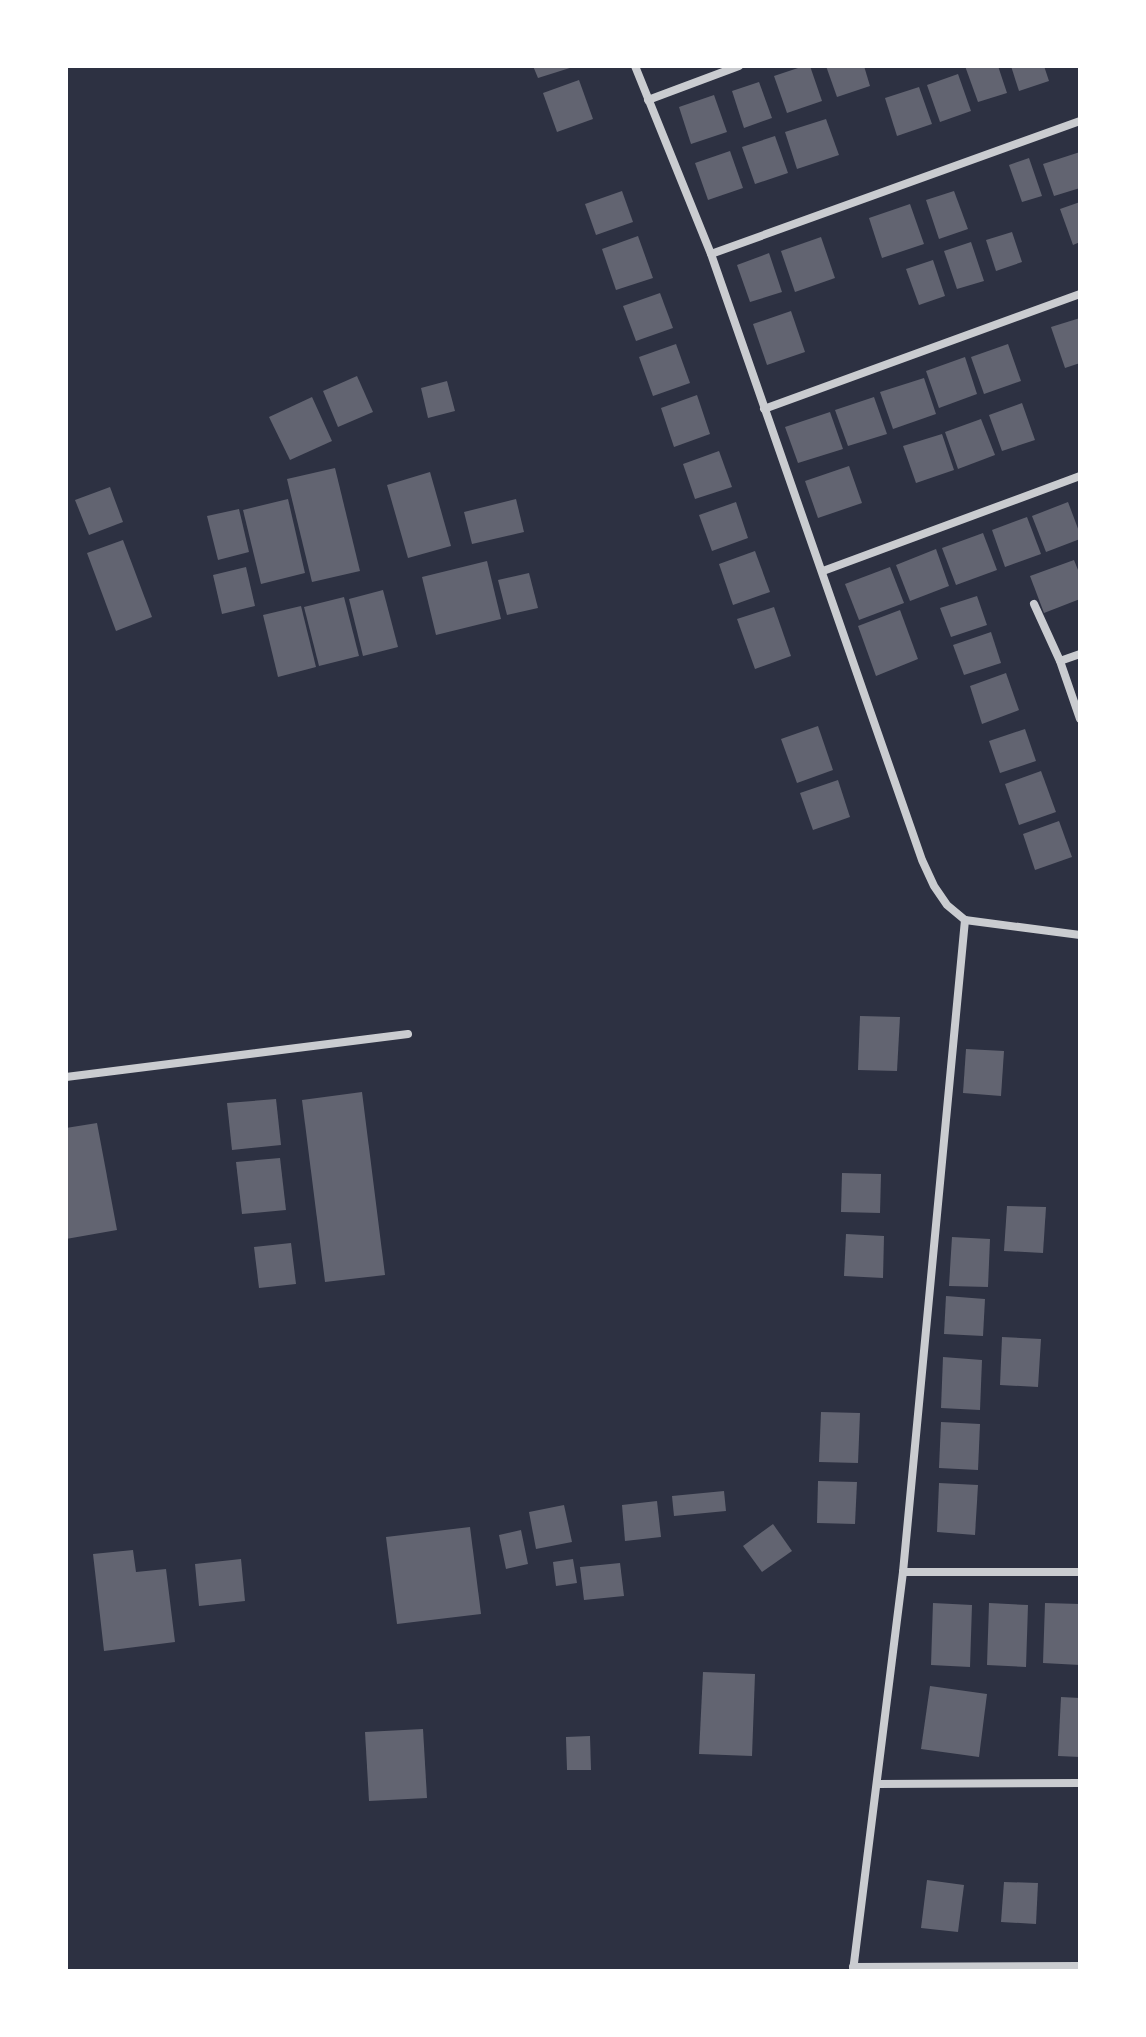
<svg xmlns="http://www.w3.org/2000/svg" width="1146" height="2037" viewBox="0 0 1146 2037" font-family="'Archivo Narrow',sans-serif">
<rect width="100%" height="100%" fill="#2d3142"/>
<!-- building -->
<g fill="#626471">
<path d="M533 66H573V67L538 78Z"/>
<path d="M804 66H810L822 101 787 113 774 76Z"/>
<path d="M826 66H864L870 86 837 97Z"/>
<path d="M965 66H998L1007 93 978 102Z"/>
<path d="M1011 66H1044L1049 81 1019 91Z"/>
<path d="M958 74 971 111 940 122 927 85Z"/>
<path d="M579 80 593 119 557 132 543 93Z"/>
<path d="M759 82 772 118 744 128 732 91Z"/>
<path d="M919 87 932 124 897 136 885 98Z"/>
<path d="M714 95 727 132 691 144 679 107Z"/>
<path d="M826 119 839 155 797 169 785 132Z"/>
<path d="M775 136 788 173 755 184 742 147Z"/>
<path d="M730 151 743 188 708 200 695 163Z"/>
<path d="M1080 152V188L1054 196 1043 164Z"/>
<path d="M1029 158 1042 196 1022 202 1009 165Z"/>
<path d="M622 191 633 222 596 235 585 204Z"/>
<path d="M954 191 968 229 939 239 926 200Z"/>
<path d="M1080 202V242L1073 245 1060 209Z"/>
<path d="M910 204 924 244 882 258 869 218Z"/>
<path d="M1012 232 1022 262 996 271 986 240Z"/>
<path d="M638 236 653 278 616 290 602 249Z"/>
<path d="M821 237 835 278 795 292 781 251Z"/>
<path d="M971 242 984 281 957 289 944 251Z"/>
<path d="M769 253 782 292 750 302 737 265Z"/>
<path d="M933 260 945 296 919 305 906 269Z"/>
<path d="M660 293 673 328 636 341 623 306Z"/>
<path d="M791 311 805 352 767 365 753 324Z"/>
<path d="M1080 318V363L1065 368 1051 327Z"/>
<path d="M676 344 690 383 653 396 639 357Z"/>
<path d="M1008 344 1021 381 984 394 971 357Z"/>
<path d="M965 357 977 394 939 408 926 371Z"/>
<path d="M357 376 373 412 338 427 323 391Z"/>
<path d="M924 378 936 414 893 429 880 392Z"/>
<path d="M447 381 455 411 428 418 421 388Z"/>
<path d="M697 395 710 434 674 447 661 408Z"/>
<path d="M312 397 332 441 290 460 269 417Z"/>
<path d="M874 397 887 434 848 446 835 410Z"/>
<path d="M1022 403 1035 440 1002 451 989 415Z"/>
<path d="M830 412 843 449 798 463 785 427Z"/>
<path d="M981 419 995 455 958 469 945 432Z"/>
<path d="M942 434 954 470 916 483 903 446Z"/>
<path d="M719 451 732 487 695 499 683 464Z"/>
<path d="M849 466 862 503 818 518 805 481Z"/>
<path d="M335 468 360 571 312 582 287 479Z"/>
<path d="M430 472 451 546 408 558 387 485Z"/>
<path d="M110 487 123 522 89 535 75 500Z"/>
<path d="M288 499 305 573 261 584 243 510Z"/>
<path d="M516 499 524 532 472 544 464 512Z"/>
<path d="M736 502 748 538 712 551 699 515Z"/>
<path d="M1068 502 1080 534V539L1046 552 1032 516Z"/>
<path d="M239 509 249 552 218 560 207 516Z"/>
<path d="M1027 517 1041 554 1005 567 992 530Z"/>
<path d="M983 533 997 570 956 585 942 548Z"/>
<path d="M123 540 152 617 116 631 87 553Z"/>
<path d="M936 549 949 586 910 601 896 565Z"/>
<path d="M755 551 770 592 733 605 719 564Z"/>
<path d="M1074 560 1080 575V599L1044 613 1030 576Z"/>
<path d="M487 561 501 619 436 635 422 577Z"/>
<path d="M246 567 255 606 222 614 213 575Z"/>
<path d="M890 567 904 603 859 620 845 584Z"/>
<path d="M529 573 538 608 507 615 498 580Z"/>
<path d="M383 590 398 647 363 656 349 599Z"/>
<path d="M977 596 987 625 951 637 940 608Z"/>
<path d="M344 597 359 656 319 666 304 607Z"/>
<path d="M301 606 316 667 278 677 263 615Z"/>
<path d="M774 607 791 656 755 669 737 619Z"/>
<path d="M900 610 918 659 876 676 858 626Z"/>
<path d="M991 632 1001 663 964 675 953 645Z"/>
<path d="M1006 673 1019 710 982 724 970 686Z"/>
<path d="M818 726 833 770 797 783 781 739Z"/>
<path d="M1025 729 1036 761 1000 773 989 741Z"/>
<path d="M1041 771 1056 812 1019 825 1005 784Z"/>
<path d="M838 780 850 817 813 830 800 793Z"/>
<path d="M1059 821 1072 857 1035 870 1023 834Z"/>
<path d="M860 1016 900 1017 897 1071 858 1070Z"/>
<path d="M966 1049 1004 1051 1001 1096 963 1093Z"/>
<path d="M362 1092 385 1275 325 1282 302 1100Z"/>
<path d="M276 1099 281 1145 232 1150 227 1103Z"/>
<path d="M97 1123 117 1230 66 1239V1128Z"/>
<path d="M280 1158 286 1210 242 1214 236 1162Z"/>
<path d="M842 1173 881 1174 880 1213 841 1212Z"/>
<path d="M1007 1206 1046 1207 1043 1253 1004 1251Z"/>
<path d="M846 1234 884 1236 883 1278 844 1276Z"/>
<path d="M952 1237 990 1239 988 1287 949 1286Z"/>
<path d="M291 1243 296 1284 259 1288 254 1247Z"/>
<path d="M946 1296 985 1299 983 1336 944 1334Z"/>
<path d="M1002 1337 1041 1339 1038 1387 1000 1385Z"/>
<path d="M943 1357 982 1360 980 1410 941 1408Z"/>
<path d="M821 1412 860 1413 858 1463 819 1462Z"/>
<path d="M941 1422 980 1424 978 1470 939 1468Z"/>
<path d="M818 1481 857 1482 855 1524 817 1523Z"/>
<path d="M939 1483 978 1485 975 1535 937 1532Z"/>
<path d="M724 1491 726 1511 674 1516 672 1496Z"/>
<path d="M657 1501 661 1537 625 1541 622 1505Z"/>
<path d="M564 1505 572 1542 536 1549 529 1512Z"/>
<path d="M773 1524 792 1551 762 1572 743 1546Z"/>
<path d="M470 1527 481 1614 397 1624 386 1537Z"/>
<path d="M521 1530 528 1564 506 1569 499 1535Z"/>
<path d="M133 1550 136 1572 166 1569 175 1642 104 1651 93 1554Z"/>
<path d="M241 1559 245 1601 199 1606 195 1564Z"/>
<path d="M573 1559 577 1583 556 1586 553 1562Z"/>
<path d="M620 1563 624 1596 584 1600 580 1567Z"/>
<path d="M933 1603 972 1605 970 1667 931 1665Z"/>
<path d="M989 1603 1028 1605 1026 1667 987 1665Z"/>
<path d="M1045 1603 1080 1604V1665L1043 1663Z"/>
<path d="M703 1672 755 1674 752 1756 699 1754Z"/>
<path d="M930 1686 987 1694 979 1757 921 1749Z"/>
<path d="M1061 1697 1080 1698V1757L1058 1756Z"/>
<path d="M423 1729 427 1798 369 1801 365 1732Z"/>
<path d="M590 1736 591 1770H567L566 1737Z"/>
<path d="M927 1880 964 1885 958 1932 921 1928Z"/>
<path d="M1004 1882 1038 1883 1036 1924 1001 1922Z"/>
</g>
<g fill="none" stroke-linecap="round" stroke-linejoin="round">
<!-- minor -->
<g stroke="#caccd0" stroke-width="8">
<path d="M635 66 711 254 922 860 934 886 947 905 965 920 1080 935"/>
<path d="M648 100 739 66"/>
<path d="M711 254 1080 121"/>
<path d="M764 409 1080 294"/>
<path d="M823 571 1080 476"/>
<path d="M1034 604 1060 661 1080 719"/>
<path d="M1060 661 1080 654"/>
<path d="M66 1077 408 1034"/>
<path d="M903 1572H1080"/>
<path d="M877 1784 1080 1783"/>
<path d="M853 1967 1080 1966"/>
<path d="M853 1971 903 1572 965 920"/>
</g>
</g>
<!-- border -->
<rect width="1146" height="2037" fill="none" stroke="#ffffff" stroke-width="136"/>
</svg>
